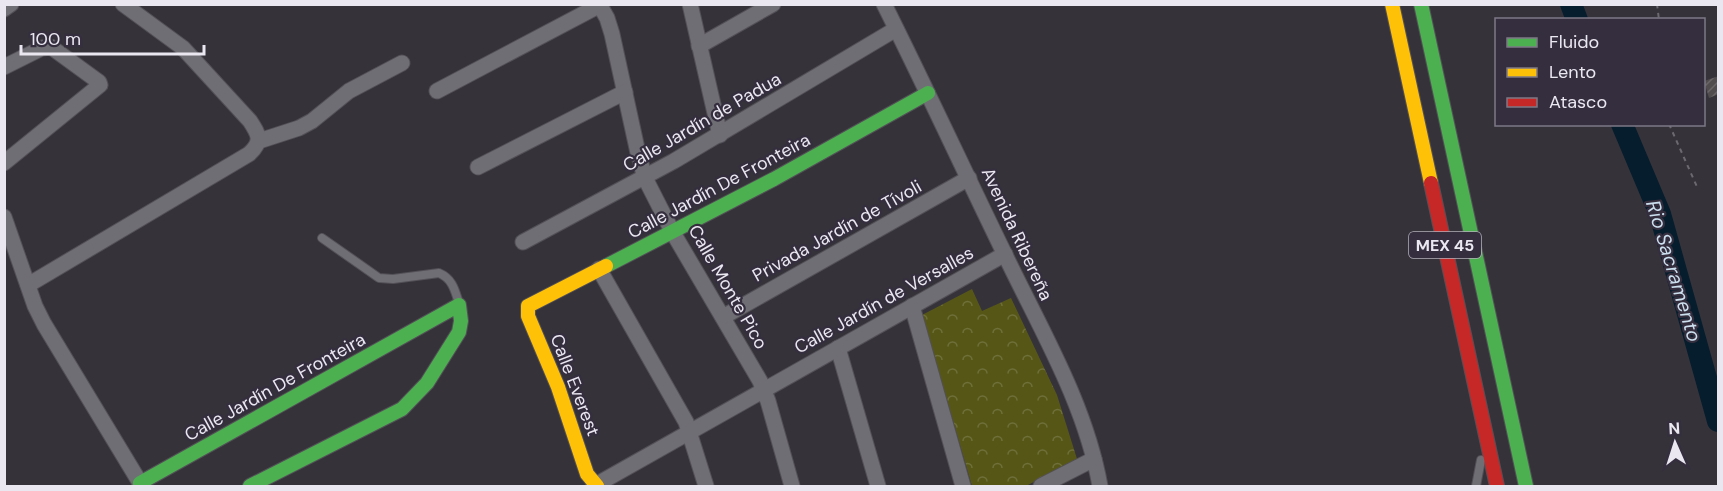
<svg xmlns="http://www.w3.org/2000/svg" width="1723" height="491" viewBox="0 0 1723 491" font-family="'DM Sans',sans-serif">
<defs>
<pattern id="park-crowns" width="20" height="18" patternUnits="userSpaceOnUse" patternTransform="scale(1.5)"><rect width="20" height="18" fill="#565717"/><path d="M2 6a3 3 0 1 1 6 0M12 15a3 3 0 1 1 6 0" fill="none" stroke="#6e6f39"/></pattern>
<pattern id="building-hatch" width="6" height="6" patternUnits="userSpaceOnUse" patternTransform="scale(1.5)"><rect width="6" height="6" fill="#514c4d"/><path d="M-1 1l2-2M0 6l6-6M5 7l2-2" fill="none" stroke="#6a6667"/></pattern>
</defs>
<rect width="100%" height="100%" fill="#35323a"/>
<!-- park -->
<path fill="url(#park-crowns)" d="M972 289 982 311 1011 298 1057 395 1077 459 1026 486H972L922 315Z"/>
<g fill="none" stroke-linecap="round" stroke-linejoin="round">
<!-- river -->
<g stroke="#051d2d" stroke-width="22">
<path d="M1571 4 1577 20"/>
<path d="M1622 124 1660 214 1718 421"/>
</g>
</g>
<!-- building -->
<path fill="url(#building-hatch)" d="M1719 76V94L1709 98 1704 81Z"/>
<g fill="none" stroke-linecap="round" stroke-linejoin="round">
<defs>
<g id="lane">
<path d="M322 238 379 278 393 279 439 273C453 279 455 291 459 303"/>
<path d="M1476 486 1481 460"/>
</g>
<g id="street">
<path d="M599 4 607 18 612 34 638 153 645 178 672 231 760 381 768 401 792 486"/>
<path d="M690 4 720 135"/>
<path d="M884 4C927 90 967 177 1009 263 1044 335 1086 407 1100 486"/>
<path d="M4 9 11 4"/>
<path d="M699 46 773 4"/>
<path d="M4 67 42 48 51 47 99 82 100 85 4 163"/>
<path d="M437 91 602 4"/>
<path d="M259 141 299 128 312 121 349 91 402 63"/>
<path d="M478 167 625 92"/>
<path d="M4 217 35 306 44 324 142 486"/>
<path d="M523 242 674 161 896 29"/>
<path d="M599 269 686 422 706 486"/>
<path d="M28 285 249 154C263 141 259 135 250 121L183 48 123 4"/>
<path d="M912 306 963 486"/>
<path d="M723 317 969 178"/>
<path d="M838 348 878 486"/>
<path d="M594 486 1005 254"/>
<path d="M1041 486 1094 459"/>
</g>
<g id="fast">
<path d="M1421 4 1526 486"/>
<path d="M606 266 774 179 928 93"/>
<path d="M140 483 459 305 461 321 459 332 427 383 402 409 250 486"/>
</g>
<g id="slow">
<path d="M1392 4 1431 183"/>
<path d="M597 486 587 474 558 387 528 316V306L606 266"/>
</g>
<path id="jam" d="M1431 183 1497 486"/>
</defs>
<!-- lane casing -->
<use href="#lane" stroke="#535057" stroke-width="10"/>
<!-- street casing -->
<use href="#street" stroke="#535057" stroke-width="17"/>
<!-- fast casing -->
<use href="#fast" stroke="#535057" stroke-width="16"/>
<!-- slow casing -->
<use href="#slow" stroke="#535057" stroke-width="16"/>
<!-- jam casing -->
<use href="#jam" stroke="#535057" stroke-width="16"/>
<!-- path -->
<g stroke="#6c6970" stroke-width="2" stroke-dasharray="4.5 4.5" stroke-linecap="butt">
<path d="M1657 4 1659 20"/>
<path d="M1669 124 1698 189"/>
</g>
<!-- lane -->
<use href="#lane" stroke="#706e75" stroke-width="8"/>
<!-- street -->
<use href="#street" stroke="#706e75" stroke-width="15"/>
<!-- fast -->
<use href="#fast" stroke="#4caf50" stroke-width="14"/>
<!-- slow -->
<use href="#slow" stroke="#ffc107" stroke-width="14"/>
<!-- jam -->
<use href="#jam" stroke="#c62828" stroke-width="14"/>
</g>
<g text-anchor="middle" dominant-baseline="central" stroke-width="4.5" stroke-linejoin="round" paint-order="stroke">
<!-- shield labels -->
<rect fill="#342e3e" stroke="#b4b0bb" stroke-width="1.5" x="1409" y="232" width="72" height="26" rx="4.5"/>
<g font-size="16" font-weight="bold" fill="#ebe7f1">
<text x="1445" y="245">MEX 45</text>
</g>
<!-- street labels -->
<g font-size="18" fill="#ebe7f1" stroke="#342e3e">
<text transform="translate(702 122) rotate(-30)">Calle Jardín de Padua</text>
<text transform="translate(719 186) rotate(-28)">Calle Jardín De Fronteira</text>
<text transform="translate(837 231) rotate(-29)">Privada Jardín de Tívoli</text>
<text transform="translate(1017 234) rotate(65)">Avenida Ribereña</text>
<text transform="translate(728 287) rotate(60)">Calle Monte Pico</text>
<text transform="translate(884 300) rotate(-29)">Calle Jardín de Versalles</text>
<text transform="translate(575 385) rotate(69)">Calle Everest</text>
<text transform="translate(275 387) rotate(-29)">Calle Jardín De Fronteira</text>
</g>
<!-- water labels -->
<g font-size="20" font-style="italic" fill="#cbdfee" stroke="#342e3e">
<text transform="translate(1674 271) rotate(73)">Rio Sacramento</text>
</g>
</g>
<!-- border -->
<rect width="1723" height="491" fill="none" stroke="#ebe7f1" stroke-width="12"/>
<!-- legend -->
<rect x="1495" y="18" width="210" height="108" fill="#342e3e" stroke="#7d7886" stroke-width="1.5"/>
<rect x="1507" y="38" width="30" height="9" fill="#4caf50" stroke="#7d7886" stroke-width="1.5"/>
<text x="1549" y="48" font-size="18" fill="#ebe7f1">Fluido</text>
<rect x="1507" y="68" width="30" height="9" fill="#ffc107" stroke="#7d7886" stroke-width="1.5"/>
<text x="1549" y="78" font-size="18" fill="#ebe7f1">Lento</text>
<rect x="1507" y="98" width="30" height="9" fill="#c62828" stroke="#7d7886" stroke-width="1.5"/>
<text x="1549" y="108" font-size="18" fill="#ebe7f1">Atasco</text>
<!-- north arrow -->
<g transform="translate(1675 443) rotate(357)" stroke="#342e3e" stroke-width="4.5" paint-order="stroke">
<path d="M0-4.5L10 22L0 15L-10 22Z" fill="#ebe7f1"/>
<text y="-9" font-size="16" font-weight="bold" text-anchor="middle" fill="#ebe7f1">N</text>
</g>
<!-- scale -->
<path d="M21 45v9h183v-9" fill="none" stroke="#ebe7f1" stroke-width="3"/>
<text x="30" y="45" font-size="18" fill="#ebe7f1" stroke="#342e3e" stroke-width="4.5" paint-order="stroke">100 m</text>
</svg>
